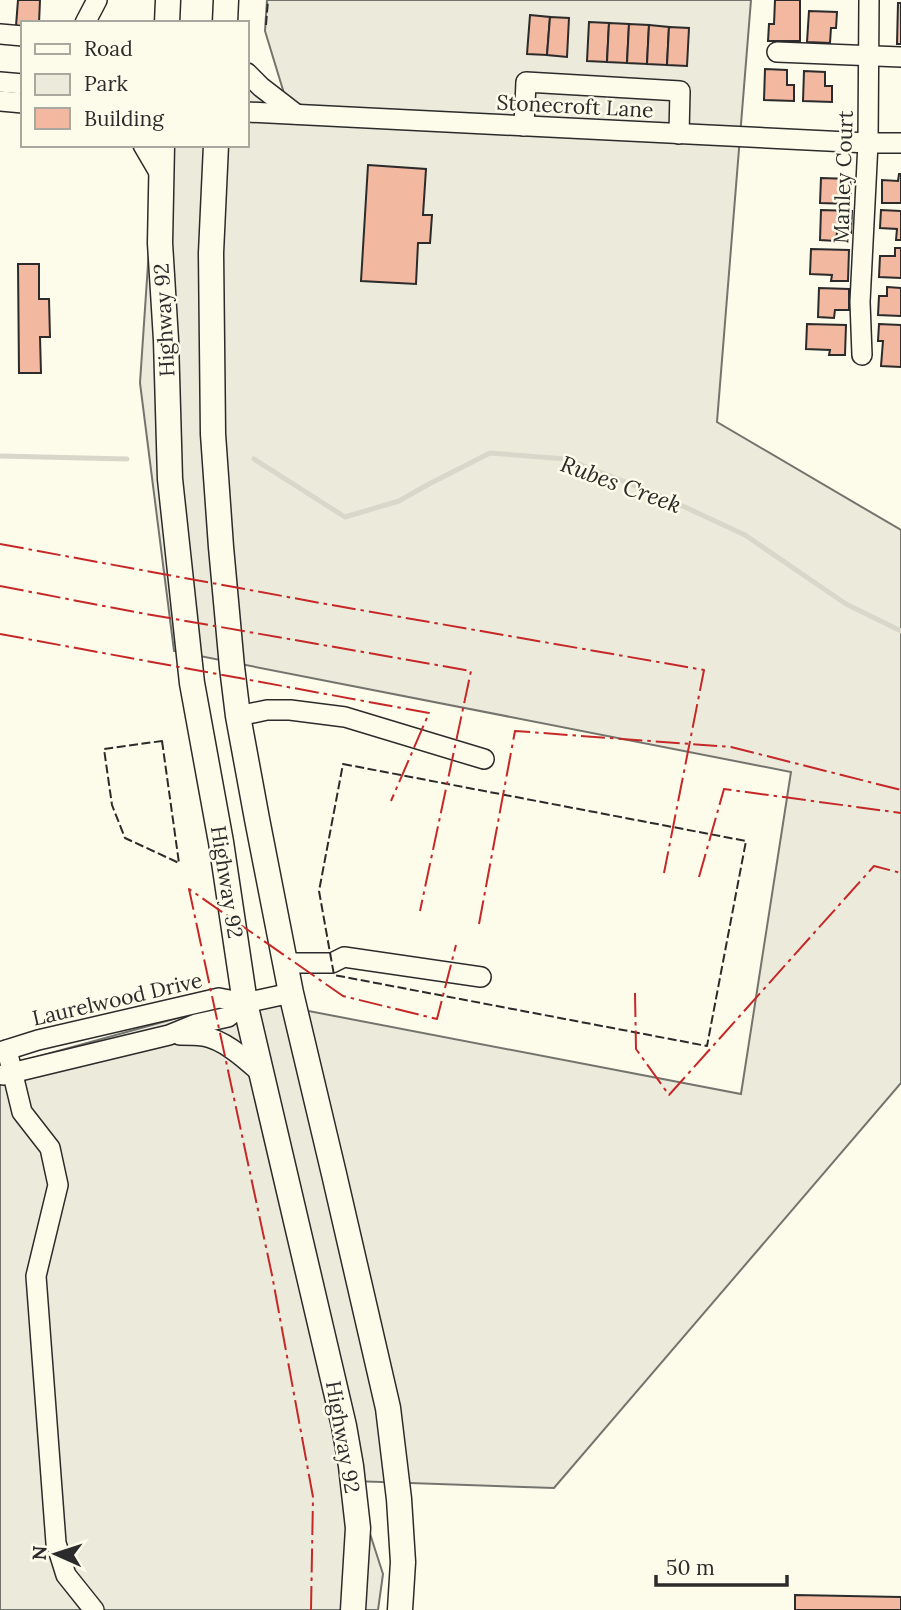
<svg xmlns="http://www.w3.org/2000/svg" width="901" height="1610" viewBox="0 0 901 1610" font-family="Lora,serif">
<rect width="100%" height="100%" fill="#fdfbea"/>
<!-- green -->
<path fill="#ecebdb" stroke="#74746e" stroke-width="2" d="M267 0H751L717 422 901 530V1083L554 1488 353 1481 383 1574 378 1610H0V1067L246 999 741 1094 791 772 174 651 140 383 156 145H247V89L283 90 265 31Z"/>
<g fill="none" stroke-linecap="round" stroke-linejoin="round">
<!-- stream -->
<g stroke="#d8d7c9" stroke-width="5">
<path d="M0 456 127 459"/>
<path d="M254 459 345 517 399 501 429 484 490 453 566 459 659 495 745 535 846 604 901 631"/>
</g>
</g>
<!-- building -->
<g fill="#f2b8a0" stroke="#2b2b2b" stroke-width="2">
<path d="M18 0H40L39 23H23V27L16 26Z"/>
<path d="M775 0H800V41H768L769 24H774Z"/>
<path d="M898 3H901V44H897Z"/>
<path d="M809 11 837 12 836 28H831L830 43 807 42Z"/>
<path d="M530 15 550 17 547 55 527 54Z"/>
<path d="M550 17 569 18 567 57 547 55Z"/>
<path d="M589 22 609 23 607 62 587 61Z"/>
<path d="M609 23 629 24 627 63 607 62Z"/>
<path d="M629 24 649 25 647 64 627 63Z"/>
<path d="M649 25 669 27 667 65 647 64Z"/>
<path d="M669 27 689 28 687 66 667 65Z"/>
<path d="M765 69 787 70V85H794V101L764 100Z"/>
<path d="M804 71 825 72V86H832V102L803 101Z"/>
<path d="M368 165 426 169 423 215H432L430 243H418L416 284 361 281Z"/>
<path d="M899 174H901V203H882V180L898 181Z"/>
<path d="M821 178 851 179V204L820 203Z"/>
<path d="M821 210 852 211 851 233 837 232 836 241 820 240Z"/>
<path d="M881 210 901 211V240H896L897 229 880 228Z"/>
<path d="M895 248H901V278L879 277 880 256H895Z"/>
<path d="M811 249 849 250 848 281H831L832 275 810 274Z"/>
<path d="M18 264H39V299H49L50 337H40L41 373H19Z"/>
<path d="M887 287 901 288V316L878 315 879 296H887Z"/>
<path d="M819 288 849 289V310H835L834 318 818 317Z"/>
<path d="M807 324 846 325 845 355H829L830 350 806 349Z"/>
<path d="M879 324 901 325V367L881 366 883 341H878Z"/>
<path d="M795 1595 901 1597V1610H795Z"/>
</g>
<g fill="none" stroke-linecap="round" stroke-linejoin="round">
<defs>
<g id="minor">
<path d="M85 23 97 0"/>
<path d="M0 34 23 36"/>
<path d="M777 52 901 57"/>
<path d="M247 73 261 87 296 114"/>
<path d="M0 82 23 84"/>
<path d="M0 101 23 103"/>
<path d="M247 112 868 143H901"/>
<path d="M524 126 526 82 680 91 679 134"/>
<path d="M143 145 160 174"/>
<path d="M862 355 860 302 868 143 869 0"/>
<path d="M238 716 267 710H290L345 717 484 759"/>
<path d="M285 963H332L344 957 481 977"/>
<path d="M180 1035C188 1035 196 1035 203 1036 225 1040 245 1059 261 1073"/>
<path d="M7 1050 22 1112 50 1148 58 1185 36 1276 56 1543 66 1575 94 1610"/>
<path d="M0 1052 38 1040 219 998 245 1003 291 993"/>
<path d="M3 1075 169 1035 196 1024 228 1017 245 1003"/>
</g>
<g id="major">
<path d="M167 23 168 0"/>
<path d="M225 23 226 0"/>
<path d="M162 145 160 243 166 340 170 479 192 683 221 842 245 1003 344 1426 351 1466 358 1528 353 1610"/>
<path d="M216 145 211 253 213 434 221 547 232 667 238 716 257 819 291 993 334 1174 388 1408 399 1499 403 1562 400 1610"/>
</g>
</defs>
<!-- minor casing -->
<use href="#minor" stroke="#2b2b2b" stroke-width="22"/>
<!-- major casing -->
<use href="#major" stroke="#2b2b2b" stroke-width="27"/>
<!-- minor -->
<use href="#minor" stroke="#fdfbea" stroke-width="19"/>
<!-- major -->
<use href="#major" stroke="#fdfbea" stroke-width="24"/>
<!-- fence -->
<g stroke="#2b2b2b" stroke-width="2" stroke-dasharray="9 3.5" stroke-linecap="butt">
<path d="M266 25 268 0"/>
<path d="M162 741 179 863 125 838 112 805 104 749Z"/>
<path d="M343 764 746 841 707 1046 334 975 319 891Z"/>
</g>
<!-- power -->
<g stroke="#c62828" stroke-width="2" stroke-dasharray="24 5 3.5 5" stroke-linecap="butt">
<path d="M0 544 326 604 704 670 664 873"/>
<path d="M0 586 135 612 471 671 420 911"/>
<path d="M0 634 429 713 391 801"/>
<path d="M699 877 724 789 901 813"/>
<path d="M479 924 515 731 731 747 901 790"/>
<path d="M635 993 636 1049 669 1095 874 866 901 873"/>
<path d="M311 1610 313 1497 272 1275 189 889 343 996 437 1019 456 945"/>
</g>
</g>
<g text-anchor="middle" dominant-baseline="central" stroke-width="5" stroke-linejoin="round" paint-order="stroke">
<!-- street labels -->
<g font-size="21" fill="#2b2b2b" stroke="#fdfbea">
<text transform="translate(575 106) rotate(3)">Stonecroft Lane</text>
<text transform="translate(843 177) rotate(-88)">Manley Court</text>
<text transform="translate(164 320) rotate(-93)">Highway 92</text>
<text transform="translate(227 882) rotate(81)">Highway 92</text>
<text transform="translate(117 999) rotate(-13)">Laurelwood Drive</text>
<text transform="translate(343 1437) rotate(80)">Highway 92</text>
</g>
<!-- water labels -->
<g font-size="23" font-style="italic" fill="#2b2b2b" stroke="#fdfbea">
<text transform="translate(621 484) rotate(20)">Rubes Creek</text>
</g>
</g>
<!-- legend -->
<rect x="21" y="21" width="228" height="126" fill="#fdfbea" stroke="#a9a89e" stroke-width="2"/>
<rect x="35" y="44" width="35" height="10" fill="#fdfbea" stroke="#a9a89e" stroke-width="2"/>
<text x="84" y="56" font-size="21" fill="#2b2b2b">Road</text>
<rect x="35" y="74" width="35" height="21" fill="#ecebdb" stroke="#a9a89e" stroke-width="2"/>
<text x="84" y="91" font-size="21" fill="#2b2b2b">Park</text>
<rect x="35" y="108" width="35" height="21" fill="#f2b8a0" stroke="#a9a89e" stroke-width="2"/>
<text x="84" y="126" font-size="21" fill="#2b2b2b">Building</text>
<!-- north arrow -->
<g transform="translate(56 1554) rotate(273)" stroke="#fdfbea" stroke-width="5" paint-order="stroke">
<path d="M0-5L12 26L0 18L-12 26Z" fill="#2b2b2b"/>
<text y="-10" font-size="19" font-weight="bold" text-anchor="middle" fill="#2b2b2b">N</text>
</g>
<!-- scale -->
<path d="M656 1575v10h131v-10" fill="none" stroke="#2b2b2b" stroke-width="3.5"/>
<text x="666" y="1575" font-size="21" fill="#2b2b2b" stroke="#fdfbea" stroke-width="5" paint-order="stroke">50 m</text>
</svg>
